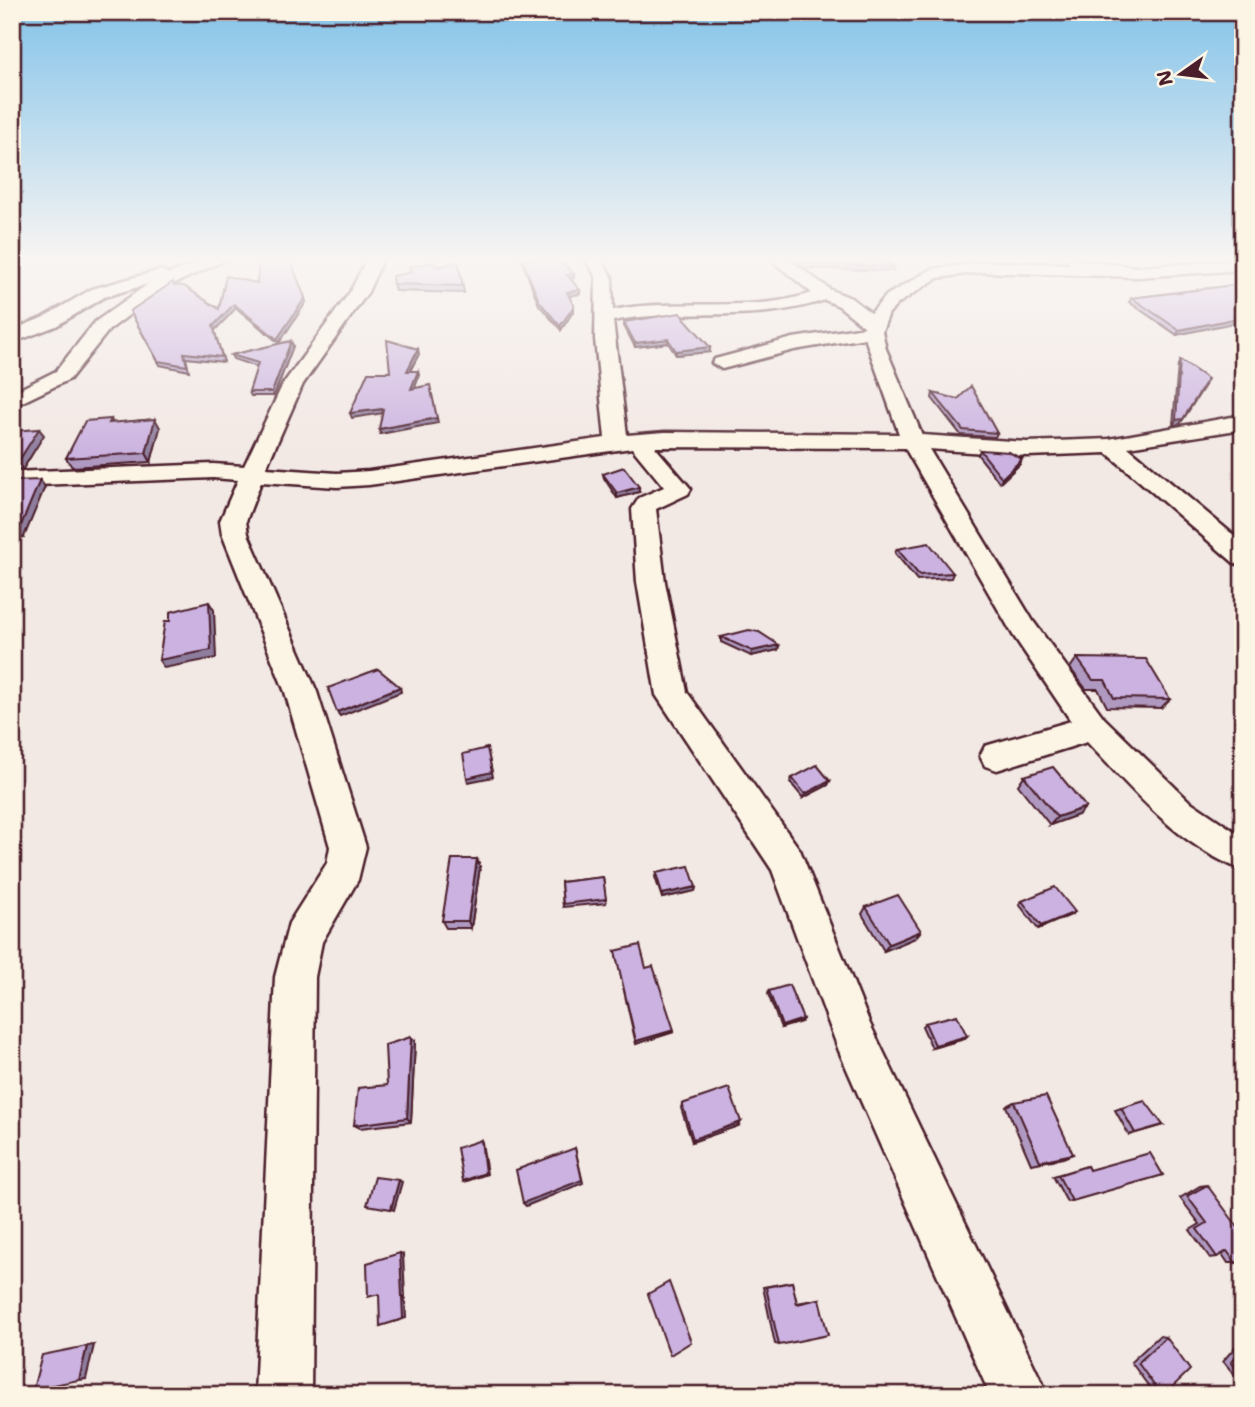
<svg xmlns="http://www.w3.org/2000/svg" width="1255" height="1407" viewBox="0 0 1255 1407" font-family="'Shantell Sans',sans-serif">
<rect width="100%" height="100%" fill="#f2e8e4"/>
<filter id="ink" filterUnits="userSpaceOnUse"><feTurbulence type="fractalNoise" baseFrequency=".0143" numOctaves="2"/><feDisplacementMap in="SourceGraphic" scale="14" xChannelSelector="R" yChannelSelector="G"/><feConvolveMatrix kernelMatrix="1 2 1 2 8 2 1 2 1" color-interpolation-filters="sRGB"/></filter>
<g filter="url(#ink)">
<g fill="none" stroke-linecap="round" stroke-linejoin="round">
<defs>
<g id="street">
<path d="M205 259H227L165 288 109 330 70 379 12 407V393L56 371 95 322 148 284 104 297 56 326 12 343V330L42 318 92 289 161 270 169 274Z"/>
<path d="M367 259H383L368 292 303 384 266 468 337 473 369 471 605 438 595 339 596 277 585 259H601L612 277 613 310C678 297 750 314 812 293L770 259H788L831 290 851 298 871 313 887 295 932 269 982 262 1069 264 1070 259 1137 267 1243 260V270L1137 277 982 272 937 278 899 303 889 313 882 331 886 349 922 435 1027 442 1109 439 1243 415V429L1128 447 1243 543V566L1234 563 1107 453 1027 456 929 449 1033 621 1104 718 1188 800 1243 837V870C1178 846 1134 791 1087 742L997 770 985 766 980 756 985 746 1071 721 1013 635 905 448 655 447 691 489 688 494 656 509 665 582 687 692 800 850 870 1024 1048 1395H990L839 1051 772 870 656 695 637 582 632 509 639 498 664 487 632 448 369 485 337 487 261 482 246 521 248 534 317 692 366 847 358 880 322 942 315 977 311 1395H255L275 977 289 923 327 863 330 847 285 692 222 534 220 521 238 480 213 478 12 486V472L213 464 244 466 283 384 350 292ZM825 300 839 306 865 327 793 338 715 359 712 363 722 369 794 350 865 338 899 434 665 432 627 435 613 321C683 307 756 324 825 300Z"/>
</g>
</defs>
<!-- street casing -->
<use href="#street" stroke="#4a1f2b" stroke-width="5"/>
<!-- street -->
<use href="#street" fill="#fcf5e5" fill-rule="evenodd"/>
</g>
<!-- wall -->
<g fill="#af99c1" stroke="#4a1f2b" stroke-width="2">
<path d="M521 259H558L574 278 570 279 580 294 569 296 574 310 561 330 539 305Z"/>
<path d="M792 259H879L894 267 893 271 804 268Z"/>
<path d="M458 262 464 293 395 291 393 284 410 273 409 266 438 267Z"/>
<path d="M226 276 306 302 279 343 236 308 214 331 224 362 186 358 189 371 160 365 130 311 174 285 219 309Z"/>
<path d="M1243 284 1177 335 1129 302 1132 298Z"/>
<path d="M624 322 710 352 676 355 668 343 635 347 624 326Z"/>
<path d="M291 341 293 346 274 396H251L249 392 257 367 233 359 231 355Z"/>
<path d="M1180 360V424L1173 425 1178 365Z"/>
<path d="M933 393 997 433 995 437 961 435 932 398Z"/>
<path d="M111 419 113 423 155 419 160 428 151 462 72 467 66 458Z"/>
<path d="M980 450 1022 459 1020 464 1000 483 978 455Z"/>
<path d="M603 474 639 492 617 498 604 478Z"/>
<path d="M897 549 953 573 951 578 917 580 895 553Z"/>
<path d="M721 637 779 645 778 650 751 656 721 642Z"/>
<path d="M1077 658 1170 699 1161 708 1107 707 1098 689H1086L1070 668Z"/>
<path d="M1024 776 1078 815 1050 825 1018 785Z"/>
<path d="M792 778 830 781 828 785 803 798 790 782Z"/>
<path d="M477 859 480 867 471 928H446L442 921Z"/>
<path d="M656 873 696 887 695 891 662 898 655 877Z"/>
<path d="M603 877 606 903 563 907 561 882Z"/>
<path d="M1022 901 1071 915 1038 929 1019 904Z"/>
<path d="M866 907 915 938 884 951 862 914Z"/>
<path d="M615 951 646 968 674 1032 636 1044Z"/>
<path d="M769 991 801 1022 781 1028 768 994Z"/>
<path d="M925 1023 964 1039 932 1048 922 1026Z"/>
<path d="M415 1042 411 1122 360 1128 354 1125 387 1085Z"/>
<path d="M1014 1102 1073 1154 1063 1158 1031 1164 1006 1106Z"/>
<path d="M682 1104 738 1126 692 1142 681 1108Z"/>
<path d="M1121 1108 1163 1125 1129 1135 1115 1110Z"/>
<path d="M1087 1166 1089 1170 1163 1175 1067 1202 1053 1176Z"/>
<path d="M1207 1185 1241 1242 1236 1263H1228L1222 1254 1217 1257 1210 1258 1190 1230 1200 1224 1180 1198 1200 1186Z"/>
<path d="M792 1282 797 1303 819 1299 779 1345 775 1344 763 1287Z"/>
<path d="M1159 1336 1166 1337 1164 1395H1155L1131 1362Z"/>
<path d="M1243 1338V1385L1223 1361Z"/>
</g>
<!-- shaded-wall -->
<g fill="#8e7d9d" stroke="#4a1f2b" stroke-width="2">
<path d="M574 274V278L567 280V275Z"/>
<path d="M580 290V294L567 296V292Z"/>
<path d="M305 298 306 302 279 343 277 339Z"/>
<path d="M234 304 236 308 214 331 224 362 213 326Z"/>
<path d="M574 306V310L561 330 560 326Z"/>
<path d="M1243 317V321L1177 335 1179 330Z"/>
<path d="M668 339V343L635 347V343Z"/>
<path d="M291 341 293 346 274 396 272 392Z"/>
<path d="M710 347V352L676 355V351Z"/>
<path d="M418 349 419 354 408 375 407 371Z"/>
<path d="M418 371 419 375 413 394 411 389Z"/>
<path d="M1206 384 1180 424 1173 425 1176 420Z"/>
<path d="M383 409 384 413 352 418 350 413Z"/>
<path d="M437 418 438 423 380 434 379 429Z"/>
<path d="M155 419 160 428 151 462 146 453Z"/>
<path d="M39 429 44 435 23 469 12 471V463Z"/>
<path d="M1022 459 1020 464 1000 483 1002 478Z"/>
<path d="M40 480 45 487 24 537 12 539V531Z"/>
<path d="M639 487V492L617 498V493Z"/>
<path d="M209 602 214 610 216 658 164 668 159 660Z"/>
<path d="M779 645 778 650 751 656 752 651Z"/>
<path d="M400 687 401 692 340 716 337 712Z"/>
<path d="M488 753 493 777 468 782 467 778Z"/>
<path d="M830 781 828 785 803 798 805 794Z"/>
<path d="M1086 807 1078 815 1050 825 1057 817Z"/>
<path d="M477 859 480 867 471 928 468 921Z"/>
<path d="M696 887 695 891 662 898V894Z"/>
<path d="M1075 912 1071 915 1038 929 1041 926Z"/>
<path d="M921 931 915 938 884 951 889 944Z"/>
<path d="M803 1019 801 1022 781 1028 782 1026Z"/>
<path d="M674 1030V1032L636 1044V1041Z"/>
<path d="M967 1036 964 1039 932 1048 935 1045Z"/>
<path d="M411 1037 415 1042 411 1122 407 1118Z"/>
<path d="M13 1039 19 1042 12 1057V1040Z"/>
<path d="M741 1122 738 1126 692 1142 693 1139Z"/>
<path d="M481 1140 482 1142 487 1174 464 1182 463 1181Z"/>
<path d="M575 1148 583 1183 526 1206 523 1203Z"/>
<path d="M399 1180 402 1182 394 1210 391 1209Z"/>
<path d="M400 1253 403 1254 406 1318 380 1326Z"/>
<path d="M94 1345 86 1379 79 1380 87 1346Z"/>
</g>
<!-- building -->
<g fill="#cbb2e0" stroke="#4a1f2b" stroke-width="2">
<path d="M259 259H290L305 298 277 339 234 304 213 326 222 357 184 353 187 366 158 361 130 311 173 282 174 285 184 286 219 309 226 276 257 283Z"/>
<path d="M522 259H558L574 274 567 275 580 290 567 292 574 306 560 326 539 301Z"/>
<path d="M799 259H879L894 267 805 263Z"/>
<path d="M434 262 438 267 458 262 463 286 393 284 392 276 413 272 409 266Z"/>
<path d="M1243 284V317L1179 330 1132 298Z"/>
<path d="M680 313 710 347 676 351 668 339 635 343 624 322Z"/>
<path d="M387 340 418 349 407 371H418L411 389 430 385 437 418 379 429 383 409 350 413 368 372H390Z"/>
<path d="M291 341 272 392H249L258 363 231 355Z"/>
<path d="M1180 360 1208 379 1183 419 1176 420Z"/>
<path d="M971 386 997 433 963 430 933 393 958 399Z"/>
<path d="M111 419 109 423 155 419 146 453 66 458 85 421Z"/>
<path d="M39 429 18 462 12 463V431Z"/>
<path d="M980 450 1009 452 1022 459 1002 478Z"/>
<path d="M624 467 639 487 617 493 603 474Z"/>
<path d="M40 480 19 530 12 531V481Z"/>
<path d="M929 543 953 573 919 575 897 549Z"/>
<path d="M209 602 211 650 159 660 165 621H170V612Z"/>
<path d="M749 630 759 632 779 645 752 651 721 637Z"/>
<path d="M1077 658 1146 659 1170 699 1114 698 1105 680H1093Z"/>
<path d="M378 669 400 687 337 712 328 688Z"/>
<path d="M487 748 492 772 467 778 463 754Z"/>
<path d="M817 765 830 781 805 794 792 778Z"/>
<path d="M1053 767 1086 807 1057 817 1024 776Z"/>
<path d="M452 859H477L468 921H442Z"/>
<path d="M689 866 696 887 662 894 656 873Z"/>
<path d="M603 877 606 899 563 904 561 882Z"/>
<path d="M1055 887 1075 912 1041 926 1022 901Z"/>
<path d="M898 895 921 931 889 944 866 907Z"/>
<path d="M640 945 646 968 653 966 674 1030 636 1041 615 951Z"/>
<path d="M789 985 803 1019 782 1026 769 991Z"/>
<path d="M957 1015 967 1036 935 1045 925 1023Z"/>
<path d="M411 1037 407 1118 354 1125 358 1088 387 1085 385 1045Z"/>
<path d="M729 1088 741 1122 693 1139 682 1104Z"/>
<path d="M1046 1096 1073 1154 1040 1161 1014 1102Z"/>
<path d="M1145 1101 1163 1125 1135 1133 1121 1108Z"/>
<path d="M481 1140 485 1173 463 1181 457 1148Z"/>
<path d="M575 1148 582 1180 523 1203 516 1170Z"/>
<path d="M1150 1153 1163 1175 1072 1201 1058 1175 1087 1166 1089 1170Z"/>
<path d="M375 1177 399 1180 391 1209 367 1205Z"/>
<path d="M1207 1185 1243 1234V1241L1241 1242 1243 1245V1258L1236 1263 1227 1251 1217 1257 1197 1229 1207 1223 1187 1196Z"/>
<path d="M400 1253 403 1319 380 1326 379 1294 368 1297 367 1263Z"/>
<path d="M669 1282 691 1342 670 1355 648 1294Z"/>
<path d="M792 1282 797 1304 819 1299 828 1335 779 1345 766 1287Z"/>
<path d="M1166 1337 1190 1370 1164 1395H1161L1138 1363Z"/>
<path d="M87 1346 79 1380 33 1389 42 1355Z"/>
<path d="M1243 1348V1376L1231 1362Z"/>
</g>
</g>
<!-- sky -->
<linearGradient id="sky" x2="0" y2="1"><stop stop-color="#83c3e9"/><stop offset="0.57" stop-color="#f9f5f3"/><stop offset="1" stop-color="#f9f5f3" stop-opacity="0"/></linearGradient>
<rect width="1255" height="456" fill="url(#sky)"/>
<!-- margin -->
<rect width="1255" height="1407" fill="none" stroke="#fcf5e5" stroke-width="42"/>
<rect x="21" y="21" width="1213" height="1365" fill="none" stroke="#4a1f2b" stroke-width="2.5" filter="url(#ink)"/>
<!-- north arrow -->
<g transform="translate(1181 74) rotate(256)" stroke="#fcf5e5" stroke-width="5" paint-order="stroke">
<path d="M0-5L12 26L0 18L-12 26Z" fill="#4a1f2b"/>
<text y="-10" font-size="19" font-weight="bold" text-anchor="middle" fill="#4a1f2b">N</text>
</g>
</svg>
